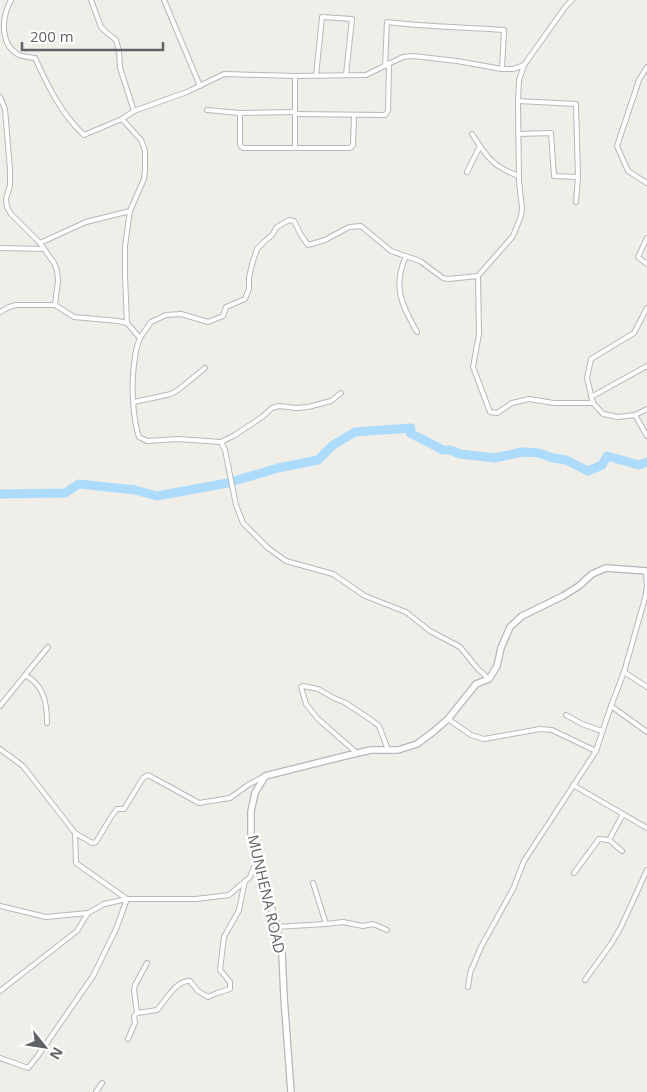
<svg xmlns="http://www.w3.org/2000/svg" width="647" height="1092" viewBox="0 0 647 1092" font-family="'Open Sans',sans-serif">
<rect width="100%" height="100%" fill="#f0eee8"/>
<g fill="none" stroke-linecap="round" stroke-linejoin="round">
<!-- river -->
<g stroke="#addbfb" stroke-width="9">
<path d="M234 481 278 468 318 460 333 445 355 432 411 428 410 433 443 450H450L460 454 495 458 522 452 539 453 553 458 566 460 588 471 602 465 607 456 639 465 647 462"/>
<path d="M0 494 65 493 79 484 135 490 157 496 228 483"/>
</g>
<defs>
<g id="street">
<path d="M11 0C1 18 0 45 19 55 24 57 30 57 35 58 48 86 61 114 84 135L122 119 134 111 187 92 224 74 295 76 366 75 403 57 413 56 457 61 502 69H513L524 65"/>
<path d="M91 0 101 27 106 32 116 40 119 51 120 68 134 111"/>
<path d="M164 0 200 86"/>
<path d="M572 0 566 6 524 65 519 80 518 101 519 181 522 208 521 216 513 236 478 276 479 334 473 367 490 412 497 413 512 403 529 399 554 403H593"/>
<path d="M385 66 387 22C426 27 465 27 504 30L502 69"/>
<path d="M647 67 639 80 617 146 628 171 647 183"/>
<path d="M295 76V148"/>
<path d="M316 76 322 17 352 19 346 75"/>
<path d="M0 97 5 109 10 170V185L6 199 7 207 11 214 40 243 54 263 57 270 58 281 55 305"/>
<path d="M518 101 576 104 578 177 576 202"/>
<path d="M207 110 240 113 295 112"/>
<path d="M240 113V145L243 148H350L353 145 354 115"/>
<path d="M295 114 385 115 388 111 389 63"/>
<path d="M122 119 141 140 145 151V170L144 179 130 211 125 246V276L127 323 140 338C138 344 135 351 135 358 131 380 132 416 139 437L147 441 178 439 221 442 225 450 236 505 243 523 268 548 286 561 333 574 365 596 406 612 430 631 460 647 478 669 489 679"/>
<path d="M472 134C486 156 493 167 519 176"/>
<path d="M518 134 551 133 554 176 578 177"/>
<path d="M467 172 480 146"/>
<path d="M647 238 638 257 647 264"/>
<path d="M40 243 86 222 130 211"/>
<path d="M0 248 44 249"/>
<path d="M406 256C392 287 402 305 417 332"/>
<path d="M647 308 634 333 591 359 587 378 593 403 603 414 618 417 635 415 647 436"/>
<path d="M0 312 9 307 16 305H55L74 317 118 321 127 323"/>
<path d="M140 338 151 322 166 315 181 314 208 322 223 316 226 307 245 299 249 289V277L253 261 257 249 265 241 272 235 277 227 289 220 294 221 301 235 308 245 325 240 349 227 361 226 391 251 420 261 443 278 448 279 478 276"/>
<path d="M591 397 647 366"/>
<path d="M134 402 171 394 178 390 205 368"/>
<path d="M635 415 647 409"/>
<path d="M221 442 235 435 262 417 272 408 279 406 296 408 308 407 331 401 341 393"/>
<path d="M624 672 647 687"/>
<path d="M25 675C44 685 47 703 47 723"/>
<path d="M0 706 48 647"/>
<path d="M611 706 647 732"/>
<path d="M566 715 582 724 602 731"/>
<path d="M448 719 471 735 484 739 540 729 552 730 596 751"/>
<path d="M0 749 23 766 75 833 76 863 127 899 116 929 93 976 37 1057 28 1068 0 1058"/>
<path d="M357 753 318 719 306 704 301 687 303 686 318 689 334 698 344 702 370 719 379 726 388 750"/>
<path d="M573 785 647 828"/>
<path d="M75 833 92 843 96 842 111 817 117 809H124L143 778 148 775 199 803 230 798 248 785 263 777"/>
<path d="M622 851 609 840 623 814"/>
<path d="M574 873 599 839 609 840"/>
<path d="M313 883 326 924"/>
<path d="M0 906 46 917 88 913 104 904 127 899H196L229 895 250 877 256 862"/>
<path d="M276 927 326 924 343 922 363 926 373 924 387 930"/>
<path d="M585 980 611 944 621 927 647 870"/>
<path d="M468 987 470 973 481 947 513 889 524 861 596 751 611 706 624 672 645 598 647 587 646 571"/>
<path d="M0 991 77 931 88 913"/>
<path d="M137 1013 134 990 135 985 147 963"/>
<path d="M128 1039 135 1023 134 1016 137 1013 157 1010C166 1000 176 980 190 981L198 991 208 997 217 993 230 989V982L220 970 224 937 239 910 245 881"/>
<path d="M96 1092 102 1083"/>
</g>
<path id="secondary" d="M291 1092 284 997 282 953 275 919 260 875 251 837V811L255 793 265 776 349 755 371 750H398L417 744 433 732 448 719 476 684 489 679 497 666 501 648 510 627 522 616 563 596 579 586 592 574 606 568 647 571"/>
</defs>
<!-- street casing -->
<use href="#street" stroke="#b5b8bb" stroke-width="6"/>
<!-- secondary casing -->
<use href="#secondary" stroke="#b4b7bb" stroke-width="8"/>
<!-- street -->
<use href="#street" stroke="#fff" stroke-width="4"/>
<!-- secondary -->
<use href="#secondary" stroke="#fff" stroke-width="5.5"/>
</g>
<g text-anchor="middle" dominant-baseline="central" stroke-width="5" stroke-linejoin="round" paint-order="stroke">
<!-- street labels -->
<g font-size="15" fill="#5f6367" stroke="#fff">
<text transform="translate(267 894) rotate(77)">MUNHENA ROAD</text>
</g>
</g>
<!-- north arrow -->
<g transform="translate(45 1047) rotate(120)" stroke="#ffffff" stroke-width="4" paint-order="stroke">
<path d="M0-4L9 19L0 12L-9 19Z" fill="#5f6367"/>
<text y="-8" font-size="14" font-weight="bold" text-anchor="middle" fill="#5f6367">N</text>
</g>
<!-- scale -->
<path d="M22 42v8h141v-8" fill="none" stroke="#5f6367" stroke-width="2.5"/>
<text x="30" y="42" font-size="15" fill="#5f6367" stroke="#ffffff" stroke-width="4" paint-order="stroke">200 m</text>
</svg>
